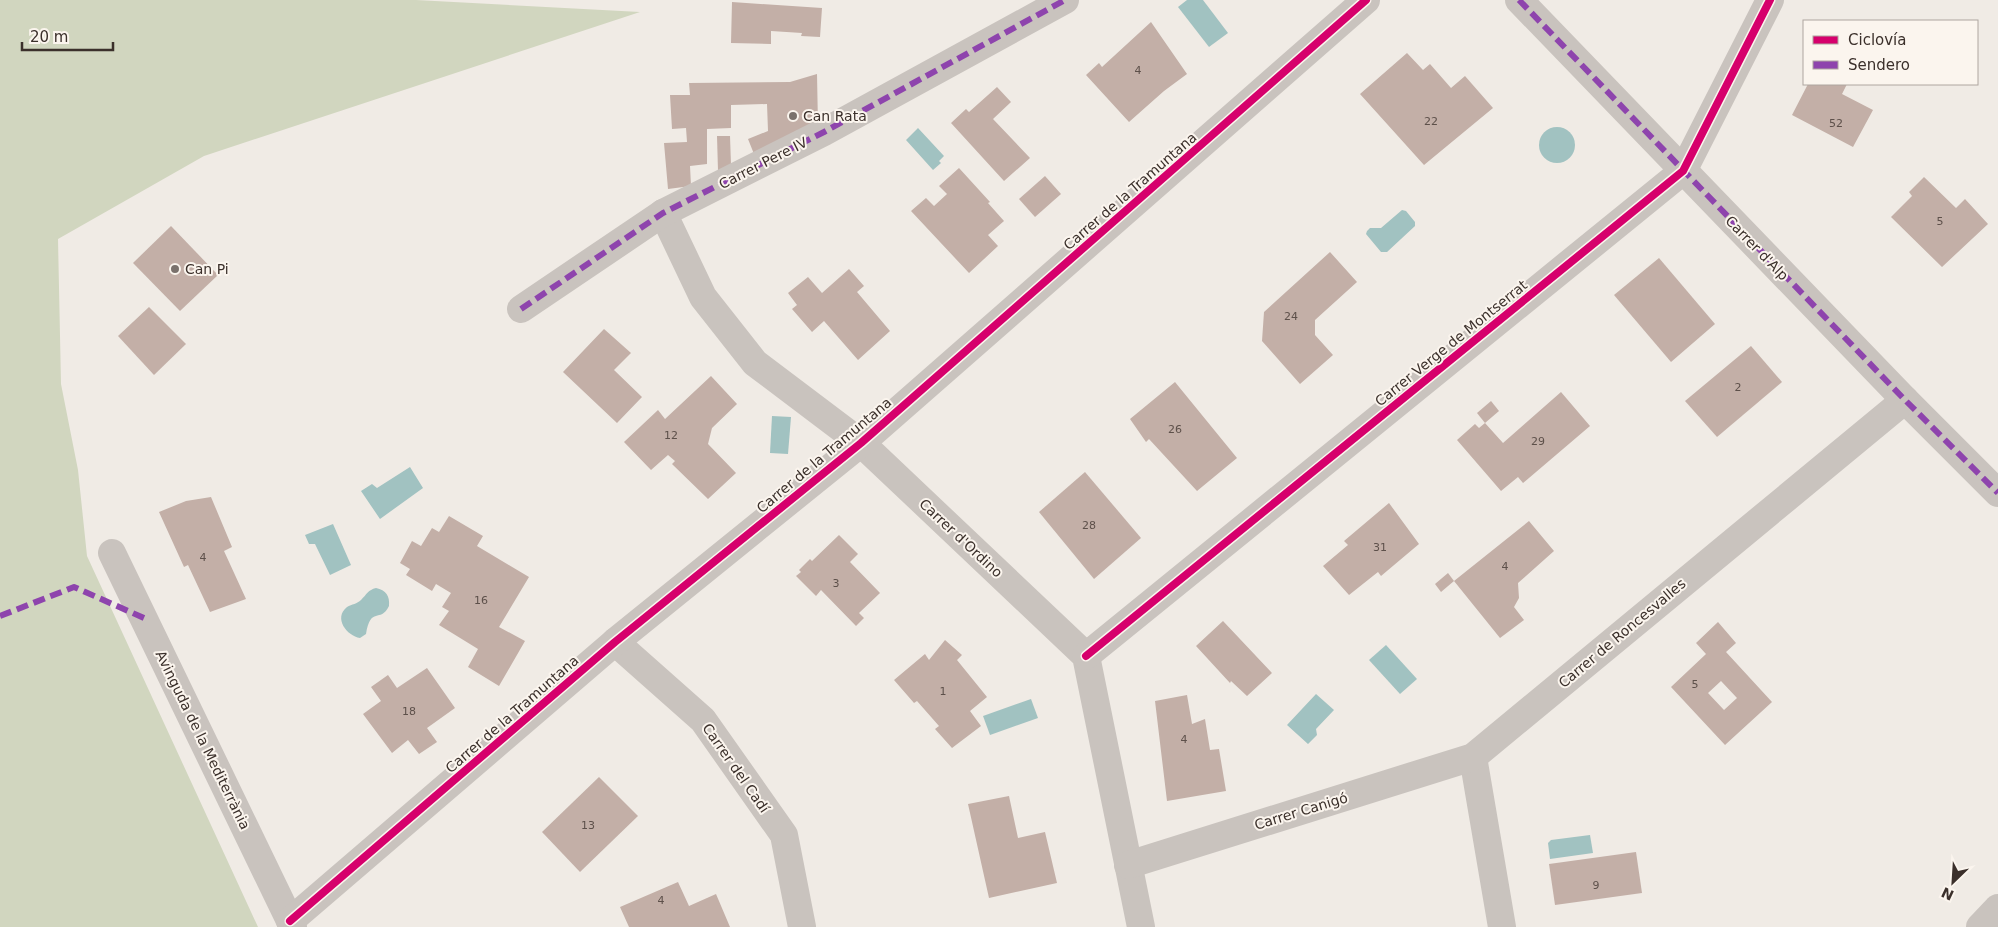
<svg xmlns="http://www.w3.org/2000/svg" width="1998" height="927" viewBox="0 0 1998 927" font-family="'DejaVu Sans',sans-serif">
<rect width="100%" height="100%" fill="#f0ebe5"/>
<!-- green -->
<path fill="#d1d6bf" d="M0 0H416L640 12 204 156 58 239 61 384 78 470 87 556 258 927H0Z"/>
<!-- water -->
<g fill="#a1c2c1">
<path d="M1187 0H1203L1228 33 1209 47 1178 7Z"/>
<circle cx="1557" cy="145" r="18"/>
<path d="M918 128 944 156 939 161 941 163 933 170 906 140Z"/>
<path d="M1402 210 1406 211 1415 222V226L1387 252H1381L1366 234 1367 231 1370 228H1381Z"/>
<path d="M772 416 791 417 788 454 770 453Z"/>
<path d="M410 467 423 488 380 519 361 491 372 484 377 488Z"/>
<path d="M333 524 351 565 330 575 315 544H309L305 535Z"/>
<path d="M376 588C386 590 390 596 389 606 380 624 371 605 366 634L360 638C347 636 333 618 347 607 352 604 357 604 361 600 367 594 368 590 376 588Z"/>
<path d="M1386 645 1417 679 1400 694 1369 660Z"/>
<path d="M1316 694 1334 710 1316 729 1317 735 1308 744 1287 725Z"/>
<path d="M1031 699 1038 718 990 735 983 716Z"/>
<path d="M1590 835 1593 853 1550 859 1548 843 1551 840Z"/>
</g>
<!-- building -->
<g fill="#c3afa7" fill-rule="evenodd">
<path d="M732 2 822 8 820 37 801 36 802 33 771 31V44L731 43Z"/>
<path d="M1151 22 1187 74 1164 91 1129 122 1086 75 1099 63 1102 67Z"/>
<path d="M1407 53 1423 70 1430 64 1451 88 1465 76 1493 108 1424 165 1360 94Z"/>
<path d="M817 74 818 126 754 154 748 139 768 131 767 104 731 105V128L707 129V164L690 166 691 186 668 189 664 143 687 142 686 128 672 129 670 95H690L689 83 790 82Z"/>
<path d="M1808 84H1847L1842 94 1873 110 1853 147 1792 115Z"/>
<path d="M997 87 1011 102 993 119 1030 158 1004 181 951 123 966 109 969 112Z"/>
<path d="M717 136H730L731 165 718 171Z"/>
<path d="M959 168 990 202 988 203 1004 221 988 235 998 246 969 273 911 211 926 198 934 206 947 194 939 186Z"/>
<path d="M1045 176 1061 194 1035 217 1019 199Z"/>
<path d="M1924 177 1956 208 1965 199 1988 224 1942 267 1891 217 1912 196 1909 192Z"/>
<path d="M171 226 218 275 180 311 133 263Z"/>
<path d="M1330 252 1357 282 1315 320V335L1333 355 1300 384 1262 341 1264 312Z"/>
<path d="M1659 258 1715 324 1671 362 1614 295Z"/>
<path d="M849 269 864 286 857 292 890 331 858 360 824 321 812 332 792 309 797 305 788 293 808 277 822 293Z"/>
<path d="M149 307 186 344 154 375 118 336Z"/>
<path d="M604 329 631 353 614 370 642 397 617 423 563 372Z"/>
<path d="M1751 346 1782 382 1717 437 1685 401Z"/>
<path d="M711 376 737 404 712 428 708 444 736 473 708 499 672 464 675 461 668 455 651 470 624 442 658 410 665 419Z"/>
<path d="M1175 382 1237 458 1197 491 1149 439 1146 442 1130 419Z"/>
<path d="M1561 392 1590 426 1523 483 1518 477 1501 491 1457 440 1475 424 1479 428 1485 423 1503 443Z"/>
<path d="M1491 401 1499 411 1485 423 1477 413Z"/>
<path d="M1085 472 1141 538 1094 579 1039 512Z"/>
<path d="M211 497 232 547 224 551 246 599 210 612 188 565 184 567 159 512 186 501Z"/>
<path d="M1389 503 1419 544 1381 576 1378 572 1349 595 1323 566 1348 545 1344 541Z"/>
<path d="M449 516 483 536 477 546 529 577 499 627 525 641 499 686 468 667 478 649 439 625 449 611 442 607 451 593 436 584 432 591 406 575 410 569 400 563 412 541 421 546 432 528 439 532Z"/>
<path d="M1529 521 1554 551 1518 583 1519 598 1514 607 1524 620 1500 638 1454 581 1441 592 1435 584 1448 573 1454 581Z"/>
<path d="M839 535 858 554 850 562 880 593 859 613 864 618 856 626 821 590 816 596 796 576 801 572 799 570 810 559 812 561Z"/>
<path d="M1223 621 1272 673 1247 696 1231 681 1230 683 1196 646Z"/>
<path d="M1718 622 1736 643 1726 652 1772 702 1725 745 1671 687 1706 654 1696 643ZM1721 681 1737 698 1724 710 1708 693Z"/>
<path d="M945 640 962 655 957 660 987 697 970 711 981 726 952 748 935 729 939 726 917 701 914 703 894 680 925 654 929 660Z"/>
<path d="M427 668 455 708 427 728 437 742 419 754 408 740 392 753 363 714 381 701 371 687 388 675 397 688Z"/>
<path d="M1187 695 1192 724 1205 719 1210 750 1219 749 1226 791 1167 801 1155 701Z"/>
<path d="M599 777 638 816 580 872 542 832Z"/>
<path d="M1009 796 1018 838 1045 832 1057 883 989 898 968 804Z"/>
<path d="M1636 852 1642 893 1555 905 1549 864Z"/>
<path d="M678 882 689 906 716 894 730 927H629L620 907Z"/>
</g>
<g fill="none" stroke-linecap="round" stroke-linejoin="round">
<!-- minor -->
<g stroke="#c9c3be" stroke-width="28">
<path d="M1519 0 1905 400 1998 493"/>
<path d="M663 213 703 297 755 363 861 443 1086 656 1141 927"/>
<path d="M521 309 663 213 824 132 1065 0"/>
<path d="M112 553 293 927"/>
<path d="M615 642 703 720 784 835 802 927"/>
<path d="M1086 656 1683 171 1770 0"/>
<path d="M1473 757 1502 927"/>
<path d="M1128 865 1473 757 1905 400"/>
<path d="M290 921 615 642 861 443 1366 0"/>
<path d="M1980 927 1998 908"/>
</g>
<!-- quiet -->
<g stroke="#8e44ad" stroke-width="6" stroke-dasharray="12 6" stroke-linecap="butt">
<path d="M1519 0 1905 400 1998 493"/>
<path d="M521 309 663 213 824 132 1065 0"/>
<path d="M0 616 74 587 144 618"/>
</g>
<defs>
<g id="cycleway">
<path d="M1086 656 1683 171 1770 0"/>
<path d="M290 921 615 642 861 443 1366 0"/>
</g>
</defs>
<!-- cycleway casing -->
<use href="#cycleway" stroke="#fbf5ee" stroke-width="11"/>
<!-- cycleway -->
<use href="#cycleway" stroke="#d6006c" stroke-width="8"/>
</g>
<!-- markers -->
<g fill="#7a716c" stroke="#fbf5ee" stroke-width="2">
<circle cx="793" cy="116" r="5"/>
<circle cx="175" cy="269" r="5"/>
</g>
<g text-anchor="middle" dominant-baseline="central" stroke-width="4" stroke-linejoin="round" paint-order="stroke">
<!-- number labels -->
<g font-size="11" fill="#5d504a">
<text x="1138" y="70">4</text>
<text x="1431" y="121">22</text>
<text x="1836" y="123">52</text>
<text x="1940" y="221">5</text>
<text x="1291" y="316">24</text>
<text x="1738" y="387">2</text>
<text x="1175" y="429">26</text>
<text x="671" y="435">12</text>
<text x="1538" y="441">29</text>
<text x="1089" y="525">28</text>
<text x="1380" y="547">31</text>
<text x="203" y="557">4</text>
<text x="1505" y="566">4</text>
<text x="836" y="583">3</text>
<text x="481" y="600">16</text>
<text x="1695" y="684">5</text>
<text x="943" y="691">1</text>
<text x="409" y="711">18</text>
<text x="1184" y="739">4</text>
<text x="588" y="825">13</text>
<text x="1596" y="885">9</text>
<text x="661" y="900">4</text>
</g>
<!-- poi labels -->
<g font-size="14" fill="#3b302b" stroke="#fbf5ee" text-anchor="start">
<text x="803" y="116">Can Rata</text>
<text x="185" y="269">Can Pi</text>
</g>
<!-- street labels -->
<g font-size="14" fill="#3b302b" stroke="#fbf5ee">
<text transform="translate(763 163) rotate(-27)">Carrer Pere IV</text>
<text transform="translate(1130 191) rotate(-41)">Carrer de la Tramuntana</text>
<text transform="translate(1757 248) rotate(46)">Carrer d'Alp</text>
<text transform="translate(1451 343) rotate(-39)">Carrer Verge de Montserrat</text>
<text transform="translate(824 455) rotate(-40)">Carrer de la Tramuntana</text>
<text transform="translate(961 538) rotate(43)">Carrer d'Ordino</text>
<text transform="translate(1622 633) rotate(-40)">Carrer de Roncesvalles</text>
<text transform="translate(512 714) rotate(-41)">Carrer de la Tramuntana</text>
<text transform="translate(203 740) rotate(64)">Avinguda de la Mediterrània</text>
<text transform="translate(736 768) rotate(55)">Carrer del Cadí</text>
<text transform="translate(1301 811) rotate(-17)">Carrer Canigó</text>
</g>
</g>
<!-- legend -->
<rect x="1803" y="20" width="175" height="65" fill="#fbf5ee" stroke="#aea6a0"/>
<rect x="1813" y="36" width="25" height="8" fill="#d6006c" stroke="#aea6a0"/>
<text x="1848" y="45" font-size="15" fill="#3b302b">Ciclovía</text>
<rect x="1813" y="61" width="25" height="8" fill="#8e44ad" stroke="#aea6a0"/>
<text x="1848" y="70" font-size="15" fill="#3b302b">Sendero</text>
<!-- north arrow -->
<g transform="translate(1953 882) rotate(205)" stroke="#fbf5ee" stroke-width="4" paint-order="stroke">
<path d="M0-4L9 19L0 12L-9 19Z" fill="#3b302b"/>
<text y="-8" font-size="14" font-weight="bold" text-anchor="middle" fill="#3b302b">N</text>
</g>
<!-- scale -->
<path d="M22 42v8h91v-8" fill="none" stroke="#3b302b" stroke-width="2.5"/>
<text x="30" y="42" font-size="15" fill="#3b302b" stroke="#fbf5ee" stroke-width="4" paint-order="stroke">20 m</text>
</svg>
